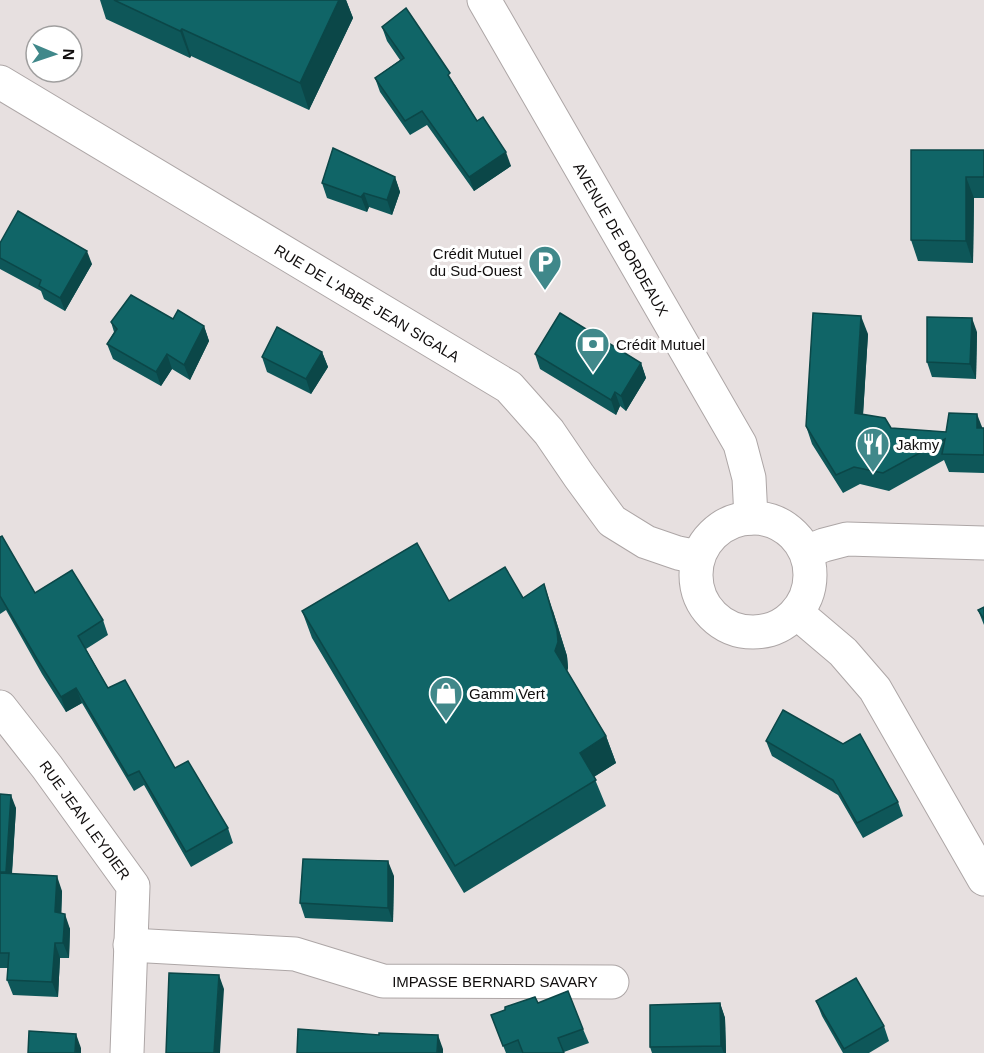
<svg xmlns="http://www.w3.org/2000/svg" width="984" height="1053" viewBox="0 0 984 1053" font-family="Helvetica,sans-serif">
<rect width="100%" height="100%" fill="#e7e0e0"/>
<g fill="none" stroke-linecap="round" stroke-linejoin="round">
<defs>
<g id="minor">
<path d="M0 82 509 387 549 432 579 476 612 521 646 542 678 553 698 557"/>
<path d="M806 552 824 545 847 539 984 543"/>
<path d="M0 707 47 767 133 886 127 1053"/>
<path d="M130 945 295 954 383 981 612 982"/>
</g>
<g id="major">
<path d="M484 0 740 444 749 478 751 518"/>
<circle cx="753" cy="575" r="57"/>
<path d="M797 613 843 652 875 689 984 879"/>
</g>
</defs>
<!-- minor casing -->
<use href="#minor" stroke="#ada6a6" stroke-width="35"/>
<!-- major casing -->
<use href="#major" stroke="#ada6a6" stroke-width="35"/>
<!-- minor -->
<use href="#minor" stroke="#fff" stroke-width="33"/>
<!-- major -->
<use href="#major" stroke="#fff" stroke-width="33"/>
</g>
<!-- wall -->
<g fill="#0e5759">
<path d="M100 0H346L353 18 309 110 191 56 190 58 106 19Z"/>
<path d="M382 27 455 85 477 121 511 166 474 191 427 125 410 135 380 92 375 78 400 60 387 41Z"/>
<path d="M984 150V198H974L973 263 918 261 911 240Z"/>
<path d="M395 177 400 192 392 215 369 207 367 212 327 198 322 183Z"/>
<path d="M0 243 92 264 65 311 44 299 41 291 0 269Z"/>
<path d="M111 322 204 326 209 341 190 380 172 369 161 386 113 359 107 344 114 332Z"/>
<path d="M977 332 976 379 932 377 927 362Z"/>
<path d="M868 334 863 414 891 428 946 432 984 428V473L949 472 944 460 889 491 860 484 843 493 812 444 806 426Z"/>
<path d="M322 352 328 367 311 394 267 372 262 357Z"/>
<path d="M535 354 641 363 646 378 626 411 620 406 616 415 540 369Z"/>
<path d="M0 536 35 593 103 620 108 635 86 649 108 688 175 768 228 828 233 843 191 867 144 785 134 791 82 703 66 712 42 674 6 610 0 614Z"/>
<path d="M523 598 553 611 567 656 568 668 567 671 606 736 616 763 594 777 606 806 464 893 312 638 302 611 449 601Z"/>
<path d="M984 607V625L978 610Z"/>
<path d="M766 741 898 802 903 816 863 838 838 795 772 756Z"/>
<path d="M0 794 16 808 12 874 62 891 61 913 70 929 69 958H60L58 997 13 995 7 980 8 968H0Z"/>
<path d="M394 876 393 922 305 918 300 903Z"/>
<path d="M816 1001 884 1026 889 1041 869 1053H843L822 1016Z"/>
<path d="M538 1003 583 1029 589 1043 564 1052V1053H506L491 1015Z"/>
<path d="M720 1003 725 1018 726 1053H652L650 1047Z"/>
</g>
<!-- shaded-wall -->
<g fill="#0b4748">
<path d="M339 0H346L353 18 309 110 300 83Z"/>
<path d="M182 29 191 56 190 58 180 31Z"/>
<path d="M506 152 511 166 474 191 469 177Z"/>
<path d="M395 177 400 192 392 215 387 200Z"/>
<path d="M966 177 974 198 973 263 966 241Z"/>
<path d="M364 193 369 207 367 212 361 197Z"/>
<path d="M87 251 92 264 65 311 60 298Z"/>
<path d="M861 316 868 334 862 431 855 413Z"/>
<path d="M972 318 977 332 976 379 970 364Z"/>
<path d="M204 326 209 341 190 380 184 365Z"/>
<path d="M322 352 328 367 311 394 306 379Z"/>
<path d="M167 354 172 369 161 386 156 372Z"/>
<path d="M641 363 646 378 626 411 621 396Z"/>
<path d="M615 392 620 406 616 415 611 400Z"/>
<path d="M977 414 984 432 977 428Z"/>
<path d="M544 584 553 611 567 656 568 668 565 678 555 651Z"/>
<path d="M76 688 82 703 66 712 61 697Z"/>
<path d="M606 736 616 763 590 779 580 753Z"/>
<path d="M11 795 16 808 11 886 6 872Z"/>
<path d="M388 861 394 876 393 922 388 908Z"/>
<path d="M57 876 62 891 61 927 55 912Z"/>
<path d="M65 914 70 929 69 958 63 943Z"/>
<path d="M55 943 60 958 58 997 52 982Z"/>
<path d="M219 975 224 989 220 1053H214Z"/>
<path d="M720 1003 725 1018 726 1053H724L721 1046Z"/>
<path d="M76 1034 81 1048V1053H75Z"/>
<path d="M438 1035 443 1049V1053H437Z"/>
</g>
<!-- building -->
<g fill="#106567" stroke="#0b4748" stroke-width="1.5">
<path d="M114 0H339L300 83 182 29 180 31Z"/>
<path d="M406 8 450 73 448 75 477 121 483 117 506 152 469 177 422 111 405 121 375 78 404 58 382 27Z"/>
<path d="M333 148 395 177 387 200 364 193 361 197 322 183Z"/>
<path d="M911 150H984V177H966V241L911 240Z"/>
<path d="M18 211 87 251 60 298 39 286 41 280 0 258V243Z"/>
<path d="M131 295 173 319 178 310 204 326 184 365 167 354 156 372 107 344 117 329 111 322Z"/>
<path d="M560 313 641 363 621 396 615 392 611 400 535 354Z"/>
<path d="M813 313 861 316 855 413 885 418 891 428 946 432 949 413 977 414V428H984V455L942 454 945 439 883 473 854 467 836 475 806 426Z"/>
<path d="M927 317 972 318 970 364 927 362Z"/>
<path d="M277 327 322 352 306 379 262 357Z"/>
<path d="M0 536V537L2 536 35 593 72 570 103 620 78 636 108 688 125 680 175 768 188 761 228 828 186 852 139 771 128 776 76 688 61 697 37 659 0 596Z"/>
<path d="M417 543 449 601 505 567 523 598 544 584 557 630 558 642 555 651 606 736 580 753 596 780 455 866 302 611Z"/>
<path d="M984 607V619L978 610Z"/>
<path d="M783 710 843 744 860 734 898 802 857 823 833 780 766 741Z"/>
<path d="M0 794 11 795 6 872H0Z"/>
<path d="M303 859 388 861V908L300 903Z"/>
<path d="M0 873 57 876 55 912 65 914 64 928 63 943H55L52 982 7 980 9 953H0Z"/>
<path d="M169 973 219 975 214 1053H166Z"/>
<path d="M856 978 884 1026 844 1049 816 1001Z"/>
<path d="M568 991 583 1029 558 1038 564 1053H523L518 1040 503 1046 491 1015 505 1010V1007L535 997 538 1003Z"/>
<path d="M720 1003 721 1046 650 1047V1005Z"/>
<path d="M298 1029 379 1035V1033L438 1035 437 1053H297Z"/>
<path d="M29 1031 76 1034 75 1053H28Z"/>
</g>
<!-- icons -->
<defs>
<symbol id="parking-pin" viewBox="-11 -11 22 30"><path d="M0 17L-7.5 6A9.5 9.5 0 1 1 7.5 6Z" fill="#40888a" stroke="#fff"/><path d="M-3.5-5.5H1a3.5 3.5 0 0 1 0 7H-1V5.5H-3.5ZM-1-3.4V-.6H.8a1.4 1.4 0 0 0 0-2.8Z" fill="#fff"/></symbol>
<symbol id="bank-pin" viewBox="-11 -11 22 30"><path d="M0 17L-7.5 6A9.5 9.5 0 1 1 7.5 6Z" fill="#40888a" stroke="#fff"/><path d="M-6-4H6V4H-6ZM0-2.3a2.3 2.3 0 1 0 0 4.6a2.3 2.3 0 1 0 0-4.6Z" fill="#fff"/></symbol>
<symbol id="restaurant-pin" viewBox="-11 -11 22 30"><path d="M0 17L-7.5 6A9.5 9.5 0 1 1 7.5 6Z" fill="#40888a" stroke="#fff"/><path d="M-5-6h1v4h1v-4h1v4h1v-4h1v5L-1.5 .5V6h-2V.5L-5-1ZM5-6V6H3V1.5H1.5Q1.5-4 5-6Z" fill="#fff"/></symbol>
<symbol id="shop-pin" viewBox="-11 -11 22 30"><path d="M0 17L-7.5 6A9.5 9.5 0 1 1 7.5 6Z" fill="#40888a" stroke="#fff"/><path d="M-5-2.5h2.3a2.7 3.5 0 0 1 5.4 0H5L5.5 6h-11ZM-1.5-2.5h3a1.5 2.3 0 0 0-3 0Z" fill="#fff"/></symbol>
</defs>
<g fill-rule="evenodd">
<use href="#parking-pin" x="526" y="243" width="38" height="52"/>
<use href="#bank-pin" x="574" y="325" width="38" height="52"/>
<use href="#restaurant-pin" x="854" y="425" width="38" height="52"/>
<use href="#shop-pin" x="427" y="674" width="38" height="52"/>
</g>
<g text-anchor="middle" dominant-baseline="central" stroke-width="6" stroke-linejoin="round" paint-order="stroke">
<!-- street labels -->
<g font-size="15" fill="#110e0e" stroke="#fff">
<text transform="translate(621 239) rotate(60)">AVENUE DE BORDEAUX</text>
<text transform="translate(367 303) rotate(31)">RUE DE L'ABBÉ JEAN SIGALA</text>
<text transform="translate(85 820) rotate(54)">RUE JEAN LEYDIER</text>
<text x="495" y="981">IMPASSE BERNARD SAVARY</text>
</g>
<!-- poi labels -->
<g font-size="15" fill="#110e0e" stroke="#fff" text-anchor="start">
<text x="522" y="253" text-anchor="end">Crédit Mutuel<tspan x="522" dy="17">du Sud-Ouest</tspan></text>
<text x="616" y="344">Crédit Mutuel</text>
<text x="896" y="444">Jakmy</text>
<text x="469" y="693">Gamm Vert</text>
</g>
</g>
<!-- north arrow -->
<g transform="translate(54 54) rotate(92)"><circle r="28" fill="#ffffff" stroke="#a09f9f" stroke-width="1.5"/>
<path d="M0-4.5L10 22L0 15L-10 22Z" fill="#40888a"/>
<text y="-9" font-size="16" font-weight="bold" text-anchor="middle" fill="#110e0e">N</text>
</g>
</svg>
